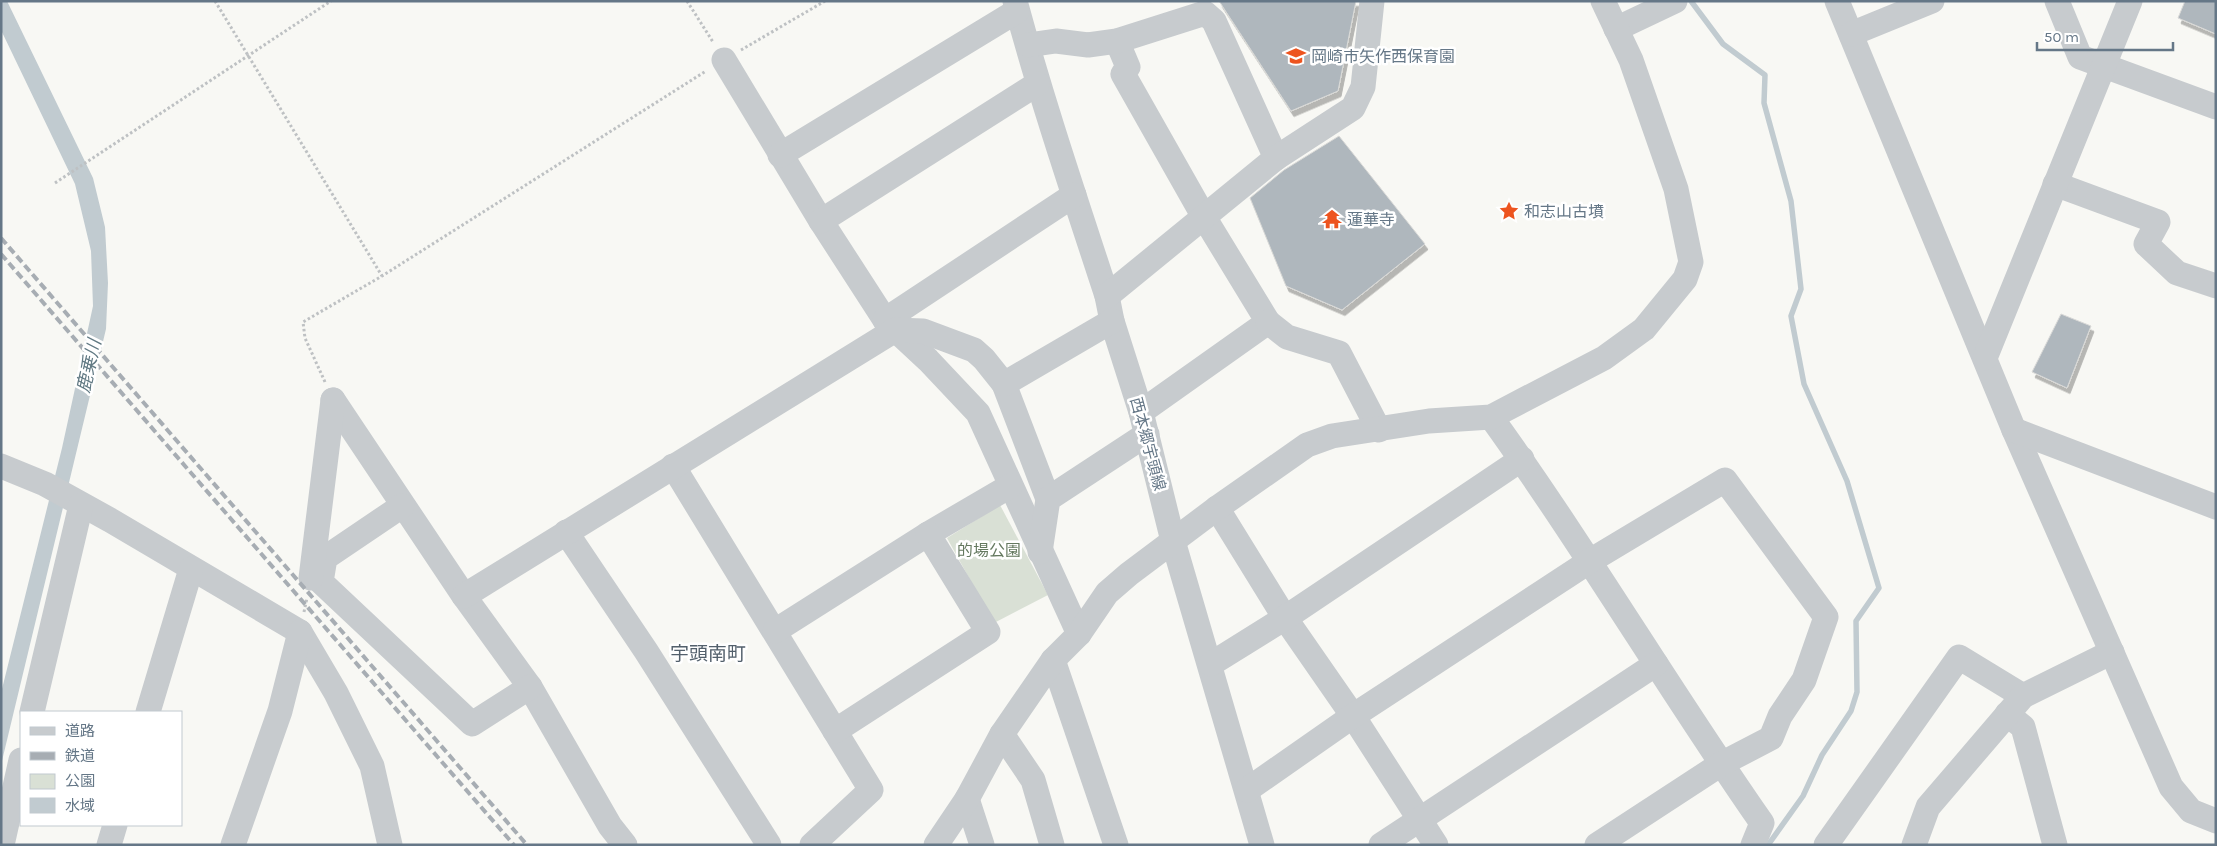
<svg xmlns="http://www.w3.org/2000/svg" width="2217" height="846" viewBox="0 0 2217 846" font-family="Karla,'Noto Sans JP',sans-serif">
<defs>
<filter id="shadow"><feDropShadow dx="3" dy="5.5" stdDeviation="0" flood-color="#0004"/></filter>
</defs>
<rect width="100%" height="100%" fill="#f8f8f4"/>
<!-- green -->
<path fill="#d9e0d5" d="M1000 505 1048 595 994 623 947 538Z"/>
<!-- water -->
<path fill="#c1cbd0" d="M1 1H7L93 178 105 227 108 283 106 329 1 765V693L62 448 93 306 91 251 75 184 1 30Z"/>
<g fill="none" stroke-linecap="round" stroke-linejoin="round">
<!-- stream -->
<path stroke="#c1cbd0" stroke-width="5.5" d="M1691 1 1723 44 1765 75 1764 103 1791 201 1801 289 1791 316 1804 384 1847 481 1879 588 1856 621 1857 692 1851 711 1822 755 1803 796 1768 845"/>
</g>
<!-- building -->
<g fill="#afb7bd" stroke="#d9d9d7" filter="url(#shadow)">
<path d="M1219 1H1356L1338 91 1291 111Z"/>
<path d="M2185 1H2216V34L2178 18Z"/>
<path d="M1339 136 1425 244 1342 310 1286 286 1250 198 1284 170Z"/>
<path d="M2061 314 2091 326 2067 388 2032 372Z"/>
</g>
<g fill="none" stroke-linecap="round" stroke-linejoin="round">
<!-- path -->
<g stroke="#bec1c3" stroke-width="3" stroke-dasharray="2.5 2.5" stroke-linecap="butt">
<path d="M215 1 382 276"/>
<path d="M687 1 713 42"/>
<path d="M741 50 825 1"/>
<path d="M55 183 331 1"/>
<path d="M325 382 305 338 303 322 382 276 706 71"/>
<path d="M304 612 307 598"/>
</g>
<!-- minor -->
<g stroke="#c7cbce" stroke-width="25">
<path d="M1015 1C1042 101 1075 198 1107 296L1112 321 1141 412 1173 541 1262 845"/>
<path d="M1837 1 2014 430 2171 787 2191 811 2216 821"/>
<path d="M2057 1 2080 57 2216 107"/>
<path d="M1616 29 1675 1"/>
<path d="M1851 34 1932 1"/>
<path d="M1117 41 1128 67 1123 74 1204 217 1268 322 1141 412"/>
<path d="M1028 45 1056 41 1088 45 1117 41 1205 13 1214 21 1276 158"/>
<path d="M724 60 821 221 885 320 928 360 978 413 1079 634"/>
<path d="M780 155 1017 11"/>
<path d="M2055 184 2158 222 2146 244 2177 273 2216 286"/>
<path d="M821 221 1037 84"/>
<path d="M1107 296 1276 158 1353 108 1363 87 1372 1"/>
<path d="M885 320 1074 195"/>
<path d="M1268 322 1287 337 1339 353 1379 430"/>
<path d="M1985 358 2130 1"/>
<path d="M1004 384 1048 499"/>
<path d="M333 400 464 596 530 687 610 826 625 845"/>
<path d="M1491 417C1586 549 1669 690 1762 823L1753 845"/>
<path d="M2014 430 2216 507"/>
<path d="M1 466 45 484 110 520 300 632 336 693 372 766 390 845"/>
<path d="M673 466 871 790 812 845"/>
<path d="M402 506 325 558 321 582 472 724 530 687"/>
<path d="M1217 508 1285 618 1353 716 1436 845"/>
<path d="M566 532 646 651 769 845"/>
<path d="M1040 552 1048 499 1147 434"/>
<path d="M311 578 333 400"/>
<path d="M464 596 895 330 923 331 974 350 984 359 1004 384 1112 321"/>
<path d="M775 631 928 534 1010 486"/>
<path d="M1053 660 1116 845"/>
<path d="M1211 664 1285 618 1522 459"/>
<path d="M32 712 81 505"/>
<path d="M148 712 191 569"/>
<path d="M2007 714 2023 727 2055 845"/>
<path d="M835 731 988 632 928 534"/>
<path d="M1002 734 1033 780 1052 845"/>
<path d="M1247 790 1353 716 1590 561 1725 480 1826 617 1804 680 1780 716 1771 738 1721 764 1597 845"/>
<path d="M967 799 982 845"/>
<path d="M2 845 21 760"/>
<path d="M109 845 115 825"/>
<path d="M233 845 280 711 300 632"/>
<path d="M936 845 967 799 1002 734 1053 660 1079 634 1107 593 1129 574 1217 508 1307 445 1332 436 1429 421 1491 417 1604 358 1644 329 1685 279 1691 262 1676 189 1631 60 1603 1"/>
<path d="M1381 845 1656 664"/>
<path d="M1826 845 1959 657 2023 696"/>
<path d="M1914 845 1928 807 2023 696 2112 652"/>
</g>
<!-- rail -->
<g stroke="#a7adb3" stroke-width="4" stroke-dasharray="8 4" stroke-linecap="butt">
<path d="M1 238 527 845"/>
<path d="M1 254 514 845"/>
</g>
</g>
<!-- icons -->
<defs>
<symbol id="school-bare" viewBox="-9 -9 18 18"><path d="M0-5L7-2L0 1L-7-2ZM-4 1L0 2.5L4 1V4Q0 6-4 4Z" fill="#ed541f" stroke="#fff" stroke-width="2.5" paint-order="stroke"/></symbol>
<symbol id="sight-bare" viewBox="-9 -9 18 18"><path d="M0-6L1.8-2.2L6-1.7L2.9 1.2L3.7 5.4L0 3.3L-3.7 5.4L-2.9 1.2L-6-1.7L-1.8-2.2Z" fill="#ed541f" stroke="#fff" stroke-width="2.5" paint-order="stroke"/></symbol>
<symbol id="temple-bare" viewBox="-9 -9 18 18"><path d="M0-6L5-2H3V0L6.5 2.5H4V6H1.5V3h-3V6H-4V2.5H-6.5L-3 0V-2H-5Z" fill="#ed541f" stroke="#fff" stroke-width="2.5" paint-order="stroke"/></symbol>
</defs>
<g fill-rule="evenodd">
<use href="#school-bare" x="1282" y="42" width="28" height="28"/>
<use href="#sight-bare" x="1495" y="197" width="28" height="28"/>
<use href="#temple-bare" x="1318" y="205" width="28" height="28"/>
</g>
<g text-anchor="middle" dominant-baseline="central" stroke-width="5" stroke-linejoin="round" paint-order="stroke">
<!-- poi labels -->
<g font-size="16" fill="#657787" stroke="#fff" text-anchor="start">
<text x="1311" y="56">岡崎市矢作西保育園</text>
<text x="1524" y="211">和志山古墳</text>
<text x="1347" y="219">蓮華寺</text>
</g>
<!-- street labels -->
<g font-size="16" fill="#657787" stroke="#fff">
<text transform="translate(1148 444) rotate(75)">西本郷宇頭線</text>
</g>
<!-- park labels -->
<g font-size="16" fill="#657960" stroke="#fff">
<text x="989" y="550">的場公園</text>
</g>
<!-- water labels -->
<g font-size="18" font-style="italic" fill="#617983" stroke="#fff">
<text transform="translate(89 366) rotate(-77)">鹿乗川</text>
</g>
<!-- quarter labels -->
<g font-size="19" fill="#53606c" stroke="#fff">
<text x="708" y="654">宇頭南町</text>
</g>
</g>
<!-- border -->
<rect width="2217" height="846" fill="none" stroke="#657787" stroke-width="5"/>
<!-- legend -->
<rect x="20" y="711" width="162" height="115" fill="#ffffff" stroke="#c1c9cf"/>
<rect x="30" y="727" width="25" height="8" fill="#c7cbce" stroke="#c1c9cf"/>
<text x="65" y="736" font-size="15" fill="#657787">道路</text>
<rect x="30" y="752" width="25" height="8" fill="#a7adb3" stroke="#c1c9cf"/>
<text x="65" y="761" font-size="15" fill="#657787">鉄道</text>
<rect x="30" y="774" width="25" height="15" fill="#d9e0d5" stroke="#c1c9cf"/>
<text x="65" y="786" font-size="15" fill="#657787">公園</text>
<rect x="30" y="798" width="25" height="15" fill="#c1cbd0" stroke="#c1c9cf"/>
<text x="65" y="811" font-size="15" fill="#657787">水域</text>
<!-- scale -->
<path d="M2037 42v8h136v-8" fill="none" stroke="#657787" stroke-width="2.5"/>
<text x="2044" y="42" font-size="15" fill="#657787" stroke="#ffffff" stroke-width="4" paint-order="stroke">50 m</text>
</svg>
